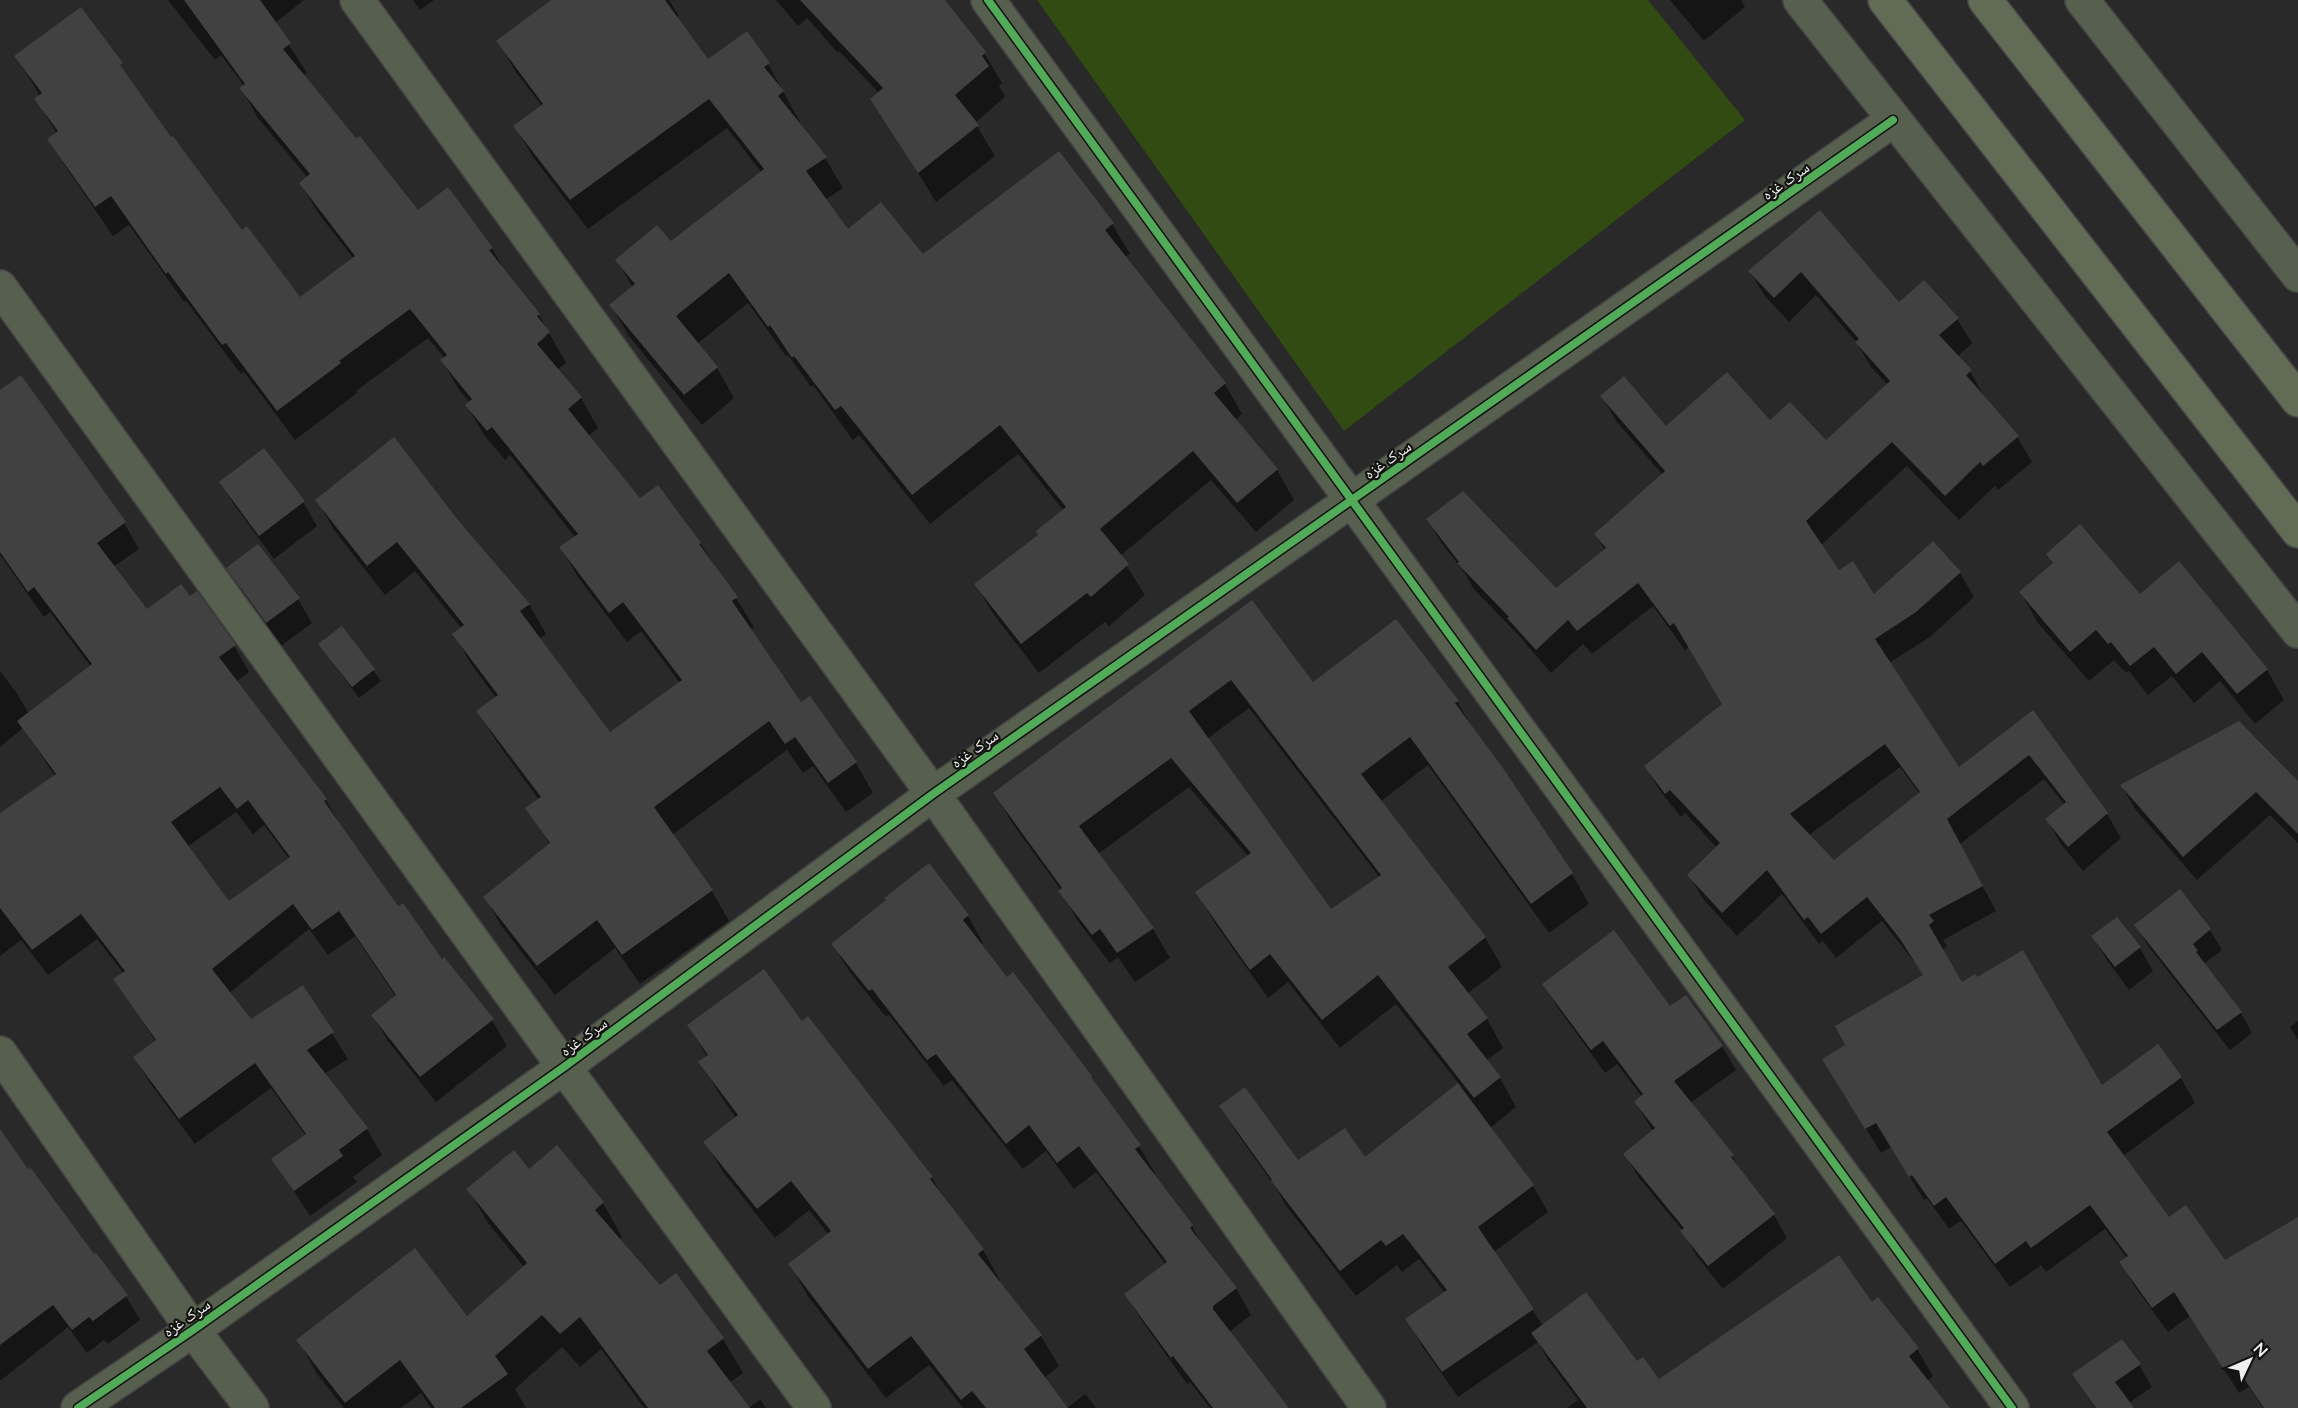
<svg xmlns="http://www.w3.org/2000/svg" width="2298" height="1408" viewBox="0 0 2298 1408" font-family="Lato,'Noto Naskh Arabic',sans-serif">
<rect width="100%" height="100%" fill="#292929"/>
<!-- green -->
<path fill="#324b12" d="M1037 0H1648L1745 120 1344 431Z"/>
<!-- shadow -->
<g fill="#0007" fill-rule="evenodd">
<path d="M168 0H304L275 23 307 73 303 76 417 212 492 248 506 273 539 315 566 363 557 370 581 398 598 428 588 436 640 501 700 543 736 598 754 627 750 630 801 704 809 698 856 763 873 793 846 812 813 766 803 773 787 750 672 835 712 891 729 921 640 984 615 948 555 995 502 927 485 897 550 845 527 808 539 800 496 741 478 711 496 698 471 664 454 634 462 629 415 571 385 595 334 530 317 500 457 520 529 604 546 634 539 639 610 735 680 683 641 631 627 642 578 577 561 548 575 537 510 455 505 460 484 435 467 406 470 403 459 390 442 361 445 359 428 338 356 391 357 393 295 440 244 372 241 374 186 301 184 302 129 225 113 236 67 169 49 140 57 134 36 99 40 96 16 56 241 232 299 300 354 259 318 213 301 184 308 178 258 118 241 88 244 86 221 55 215 60Z"/>
<path d="M413 0H434L420 10Z"/>
<path d="M553 0H669L679 16 676 18 708 61 768 64 800 122 798 124 825 158 843 188 825 200 848 231 923 256 1112 224 1130 254 1125 257 1225 384 1242 414 1235 420 1277 470 1294 500 1256 532 1211 480 1120 556 1145 595 1109 626 1105 622 1039 673 994 615 976 585 1040 535 1064 511 1018 454 930 524 859 435 853 440 813 385 811 387 788 355 786 356 748 303 697 344 717 368 734 398 702 425 628 335 611 305 633 288 617 260 671 243 762 173 727 128 588 229 533 157 515 127 542 106 515 71 498 41Z"/>
<path d="M776 0H943L984 53 1002 83 999 86 1005 97 975 123 995 156 936 202 872 99 879 93 839 51 838 53 807 18 798 26Z"/>
<path d="M1670 0H1741L1745 7 1704 41Z"/>
<path d="M1820 212 1899 304 1957 319 1972 343 1957 357 1970 371 1984 396 1983 397 2017 437 2032 462 1998 490 1995 486 1959 520 1907 466 1821 545 1838 572 1874 596 1960 573 1974 597 1930 637 1889 663 1959 770 2033 712 2107 814 2121 838 2083 871 2061 844 2047 819 2065 805 2044 779 1960 844 1996 911 1943 940 1947 946 1942 950 1961 984 2101 1087 2157 1046 2181 1078 2195 1103 2123 1156 2169 1219 2225 1262 2298 1218V1408H2263L2249 1387 2239 1393 2190 1316 2168 1332 2135 1287 2121 1263 2127 1258 2105 1229 2046 1272 2041 1265 2010 1287 1961 1221 1949 1229 1927 1198 1924 1200 1891 1147 1881 1153 1839 1084 1847 1046 1924 976 1916 964 1882 921 1836 958 1823 941 1819 944 1782 894 1737 936 1703 899 1689 875 1717 848 1685 813 1681 817 1660 791 1646 767 1724 705 1689 647 1685 650 1653 606 1592 654 1583 644 1551 673 1519 636 1473 588 1465 573 1442 544 1428 520 1556 590 1605 550 1596 535 1663 475 1616 421 1602 396 1666 428 1770 422 1826 442 1888 385 1871 367 1857 343 1816 295 1789 322 1765 296 1750 272ZM1900 767 1920 794 1834 862 1808 836Z"/>
<path d="M0 392 124 523 139 549 113 567 146 612 190 598 234 646 249 672 236 682 326 800 341 826 398 908 492 1020 507 1046 436 1102 388 1041 373 1016 396 997 355 936 328 955 309 929 229 993 250 1021 303 987 348 1059 324 1074 367 1129 382 1155 353 1177 357 1182 310 1216 273 1159 306 1136 271 1088 195 1144 150 1083 135 1057 156 1042 115 979 124 974 97 939 48 975 21 940 0 956V813L55 776 23 728 0 747V671L16 692 29 714 91 667 50 612 44 617 0 555ZM236 812 253 834 264 825 289 859 228 903 187 847Z"/>
<path d="M221 483 303 502 317 526 274 559 235 506Z"/>
<path d="M258 546 298 599 312 623 281 646 242 592 228 568Z"/>
<path d="M2047 554 2140 596 2267 670 2284 700 2255 724 2220 681 2194 703 2172 676 2148 695 2129 671 2126 673 2114 660 2089 681 2038 623 2021 593 2054 565Z"/>
<path d="M1252 602 1313 684 1457 701 1474 731 1572 874 1589 904 1549 933 1428 765 1380 802 1485 937 1502 967 1467 994 1487 1019 1503 1048 1486 1061 1500 1078 1516 1107 1490 1128 1533 1186 1548 1212 1494 1252 1543 1326 1637 1364 1659 1381 1872 1304 1917 1349 1933 1376 1927 1381 1948 1408H1567L1578 1400 1548 1360 1538 1342 1458 1397 1422 1346 1407 1320 1445 1293 1419 1259 1402 1272 1397 1265 1356 1296 1287 1207 1276 1188 1236 1132 1221 1106 1298 1162 1364 1159 1459 1084 1396 1004 1340 1048 1288 982 1268 998 1214 922 1197 893 1248 856 1189 787 1098 854 1153 929 1170 958 1135 982 1118 957 1110 963 1077 920 1061 890 1012 823 995 793ZM1249 708 1380 878 1331 912 1207 739Z"/>
<path d="M342 628 381 681 359 698 320 645Z"/>
<path d="M2298 783V843L2270 815 2197 880 2135 809 2122 786Z"/>
<path d="M2180 891 2210 930 2222 950 2204 964 2241 1013 2252 1033 2230 1050 2148 946 2136 925Z"/>
<path d="M968 916 983 943 980 945 1006 979 1091 1077 1101 1093 1139 1146 1155 1173 1153 1174 1192 1226 1207 1253 1236 1288 1251 1315 1229 1332 1288 1408H1210L1190 1382 1187 1384 1142 1321 1126 1295 1166 1265 1096 1172 1074 1189 1046 1151 1023 1169 952 1080 944 1086 889 1015 886 1017 849 971 833 945Z"/>
<path d="M2093 937 2140 948 2153 971 2129 990 2107 960Z"/>
<path d="M1544 984 1669 1008 1722 1046 1736 1070 1690 1103 1732 1156 1746 1180 1774 1215 1787 1238 1723 1289 1696 1255 1683 1231 1639 1178 1625 1154 1653 1131 1635 1102 1642 1097 1617 1064 1605 1073 1558 1008Z"/>
<path d="M2298 1021V1040L2290 1027Z"/>
<path d="M802 1023 932 1178 945 1200 983 1250 1000 1280 998 1282 1041 1336 1059 1366 1044 1378 1066 1408H963L929 1365 886 1398 807 1295 790 1264 829 1235 809 1210 775 1238 723 1172 705 1142 736 1118 718 1092 700 1062 707 1057 689 1025Z"/>
<path d="M0 1132 94 1257 126 1296 140 1320 108 1344 104 1340 87 1353 68 1327 0 1381Z"/>
<path d="M529 1171 603 1203 622 1237 618 1240 660 1287 676 1275 723 1339 743 1373 729 1383 748 1408H644L601 1349 580 1367 562 1347 515 1389 526 1408H431L421 1393 401 1408H344L317 1374 298 1340 467 1318 524 1267 488 1223 468 1189Z"/>
<path d="M2139 1365 2152 1387 2129 1403 2133 1408H2095L2074 1375Z"/>
<path d="M1085 1394 1096 1408H1067Z"/>
<path d="M760 1399 766 1408H749Z"/>
</g>
<!-- building -->
<g fill="#414141" fill-rule="evenodd">
<path d="M184 0H260L291 43 283 49 356 138 360 136 418 210 448 187 493 248 489 250 540 314 537 316 550 332 537 344 582 397 568 409 640 498 658 485 701 543 699 544 738 597 732 601 801 702 810 696 857 762 828 783 795 737 785 744 769 721 654 807 713 890 622 955 597 920 537 966 483 897 550 843 525 808 541 797 476 711 498 695 452 634 464 625 397 542 367 566 315 500 394 437 458 520 530 604 520 611 610 732 682 680 623 602 609 613 559 547 578 534 492 427 487 431 465 405 472 399 440 360 447 355 410 309 339 361 341 363 277 411 226 343 222 345 168 272 166 274 111 196 95 207 47 139 58 131 34 99 42 93 14 56 81 7 123 63 120 65 171 137 173 136 242 230 247 226 300 297 355 256 299 183 310 174 239 88 245 84Z"/>
<path d="M551 0H665L708 59 747 31 770 63 764 67 784 91 778 96 827 157 806 171 848 229 881 202 923 254 1059 151 1114 223 1105 230 1226 383 1214 393 1278 469 1237 503 1193 451 1100 529 1129 564 1091 597 1087 593 1021 644 974 584 1038 535 1036 531 1066 507 1000 425 912 495 841 406 835 410 794 356 792 358 770 325 768 327 729 273 676 316 718 367 684 395 609 305 635 284 615 260 657 225 671 241 764 169 709 99 570 200 513 126 543 104 496 41Z"/>
<path d="M800 0H945L986 52 982 56 989 66 955 95 979 125 918 173 870 99 883 88Z"/>
<path d="M1820 210 1899 302 1924 280 1959 318 1939 335 1972 370 1966 375 2019 436 1983 466 1980 462 1945 496 1892 442 1806 521 1839 570 1853 561 1874 594 1933 541 1961 572 1916 612 1875 639 1959 767 2033 710 2108 813 2068 847 2045 819 2066 802 2029 755 1947 819 1983 886 1929 915 1934 921 1929 925 1962 982 1975 974 1977 977 2023 950 2102 1085 2158 1044 2182 1077 2107 1132 2169 1217 2186 1205 2225 1260 2298 1217V1408H2264L2234 1364 2224 1370 2174 1292 2152 1308 2119 1262 2128 1256 2090 1205 2031 1248 2026 1241 1995 1264 1946 1197 1934 1206 1912 1175 1909 1177 1876 1123 1865 1129 1822 1059 1845 1045 1835 1026 1923 975 1900 939 1867 897 1821 934 1808 917 1804 920 1767 870 1722 913 1687 875 1720 843 1670 790 1665 794 1644 766 1722 704 1674 623 1670 626 1638 583 1577 631 1568 620 1536 650 1507 618 1509 617 1457 563 1459 562 1426 519 1463 491 1556 588 1606 548 1594 534 1665 471 1600 396 1624 376 1666 426 1727 372 1770 420 1790 402 1826 440 1890 381 1855 342 1859 339 1801 272 1774 298 1748 271ZM1885 744 1920 792 1834 860 1790 814Z"/>
<path d="M21 375 126 522 97 543 147 609 181 584 190 596 197 591 236 645 219 657 327 799 324 801 398 906 403 903 442 959 444 957 494 1019 420 1077 371 1015 396 995 339 911 312 930 293 904 212 969 251 1019 303 985 334 1032 307 1050 368 1128 339 1150 343 1156 294 1191 271 1159 306 1134 255 1063 179 1119 133 1057 156 1040 113 979 125 971 81 914 32 950 0 908V813L56 774 17 721 92 664 34 587 28 592 0 552V390ZM220 787 237 809 248 800 290 857 229 901 171 822Z"/>
<path d="M264 448 305 501 259 536 219 482Z"/>
<path d="M2080 524 2140 594 2179 561 2268 669 2237 694 2202 652 2176 674 2154 647 2130 666 2111 642 2108 644 2096 630 2070 652 2019 592 2053 563 2046 554Z"/>
<path d="M258 544 300 598 266 623 226 568Z"/>
<path d="M1252 600 1313 682 1396 619 1459 701 1455 703 1505 771 1573 873 1531 904 1410 737 1361 774 1486 937 1448 967 1488 1018 1467 1034 1501 1077 1474 1098 1378 975 1322 1020 1270 954 1250 970 1195 892 1251 853 1171 758 1079 826 1154 928 1117 953 1100 929 1092 935 1058 891 1062 888 993 793ZM1231 680 1381 875 1331 909 1189 711Z"/>
<path d="M342 626 375 669 352 687 318 644Z"/>
<path d="M2239 721 2298 781V834L2256 792 2183 857 2120 785Z"/>
<path d="M929 863 969 915 963 920 1007 977 1013 972 1092 1076 1091 1077 1141 1145 1135 1149 1193 1225 1190 1228 1237 1288 1213 1306V1309L1289 1408H1213L1173 1356 1171 1358 1124 1294 1167 1262 1079 1146 1057 1163 1029 1125 1006 1144 936 1054 927 1060 872 989 869 991 831 944 886 900 884 898Z"/>
<path d="M2180 889 2211 929 2193 944 2198 951 2196 952 2242 1012 2217 1030 2134 925Z"/>
<path d="M2117 917 2141 947 2115 967 2091 936Z"/>
<path d="M1614 930 1670 1006 1686 995 1723 1046 1674 1081 1734 1155 1731 1157 1775 1214 1708 1266 1680 1231 1684 1228 1623 1154 1655 1128 1634 1102 1643 1094 1603 1041 1591 1050 1542 984Z"/>
<path d="M764 969 802 1021 808 1016 933 1177 930 1179 984 1249 978 1254 1042 1335 1024 1349 1068 1408H986L972 1391 961 1400 911 1336 868 1369 788 1264 831 1231 791 1181 757 1209 703 1142 738 1115 698 1062 708 1055 687 1025Z"/>
<path d="M1458 1083 1534 1185 1478 1227 1534 1309 1442 1372 1405 1319 1447 1290 1403 1234 1386 1246 1381 1240 1340 1271 1271 1181 1272 1180 1219 1106 1245 1087 1298 1160 1345 1128 1365 1157Z"/>
<path d="M0 1129 28 1169 30 1167 94 1254 96 1253 128 1295 93 1321 89 1317 72 1330 53 1305 0 1345Z"/>
<path d="M557 1145 604 1202 595 1210 660 1285 676 1273 724 1338 707 1351 750 1408H648L580 1317 560 1334 542 1315 495 1356 508 1374 461 1408H435L400 1360 345 1403 296 1340 415 1248 467 1316 527 1263 466 1189 514 1150 529 1169Z"/>
<path d="M1839 1255 1872 1302 1878 1297 1919 1348 1909 1356 1950 1408H1587L1531 1333 1586 1292 1637 1361 1643 1357 1659 1379Z"/>
<path d="M2122 1339 2141 1364 2115 1382 2134 1408H2096L2072 1374Z"/>
</g>
<g fill="none" stroke-linecap="round" stroke-linejoin="round">
<defs>
<g id="minor">
<path d="M357 0 933 794 1369 1408"/>
<path d="M988 0 2012 1408"/>
<path d="M0 287 564 1067 814 1408"/>
<path d="M0 1053 193 1330 252 1408"/>
<path d="M78 1408 193 1330 564 1067 933 794 1893 120"/>
</g>
<g id="tertiary">
<path d="M1800 0 2298 631"/>
<path d="M2082 0 2298 275"/>
</g>
<g id="secondary">
<path d="M1885 0 2298 531"/>
<path d="M1985 0 2298 400"/>
</g>
</defs>
<!-- minor casing -->
<use href="#minor" stroke="#454545" stroke-width="36"/>
<!-- tertiary casing -->
<use href="#tertiary" stroke="#454545" stroke-width="36"/>
<!-- secondary casing -->
<use href="#secondary" stroke="#454545" stroke-width="36"/>
<!-- minor -->
<use href="#minor" stroke="#575f4f" stroke-width="33"/>
<!-- tertiary -->
<use href="#tertiary" stroke="#575f4f" stroke-width="33"/>
<!-- secondary -->
<use href="#secondary" stroke="#616b56" stroke-width="33"/>
<defs>
<g id="cycleway">
<path d="M988 0 2012 1408"/>
<path d="M78 1408 193 1330 564 1067 933 794 1893 120"/>
</g>
</defs>
<!-- cycleway casing -->
<use href="#cycleway" stroke="#121211" stroke-width="11"/>
<!-- cycleway -->
<use href="#cycleway" stroke="#51ab58" stroke-width="8"/>
</g>
<g text-anchor="middle" dominant-baseline="central" stroke-width="4.5" stroke-linejoin="round" paint-order="stroke">
<!-- street labels -->
<g font-size="16" fill="#eeefee" stroke="#121211">
<text transform="translate(1785 180) rotate(-35)">سرک غزه</text>
<text transform="translate(1387 459) rotate(-35)">سرک غزه</text>
<text transform="translate(974 748) rotate(-35)">سرک غزه</text>
<text transform="translate(583 1036) rotate(-36)">سرک غزه</text>
<text transform="translate(186 1317) rotate(-35)">سرک غزه</text>
</g>
</g>
<!-- north arrow -->
<g transform="translate(2250 1360) rotate(46)" stroke="#121211" stroke-width="4.5" paint-order="stroke">
<path d="M0-4.5L10 22L0 15L-10 22Z" fill="#eeefee"/>
<text y="-9" font-size="16" font-weight="bold" text-anchor="middle" fill="#eeefee">N</text>
</g>
</svg>
